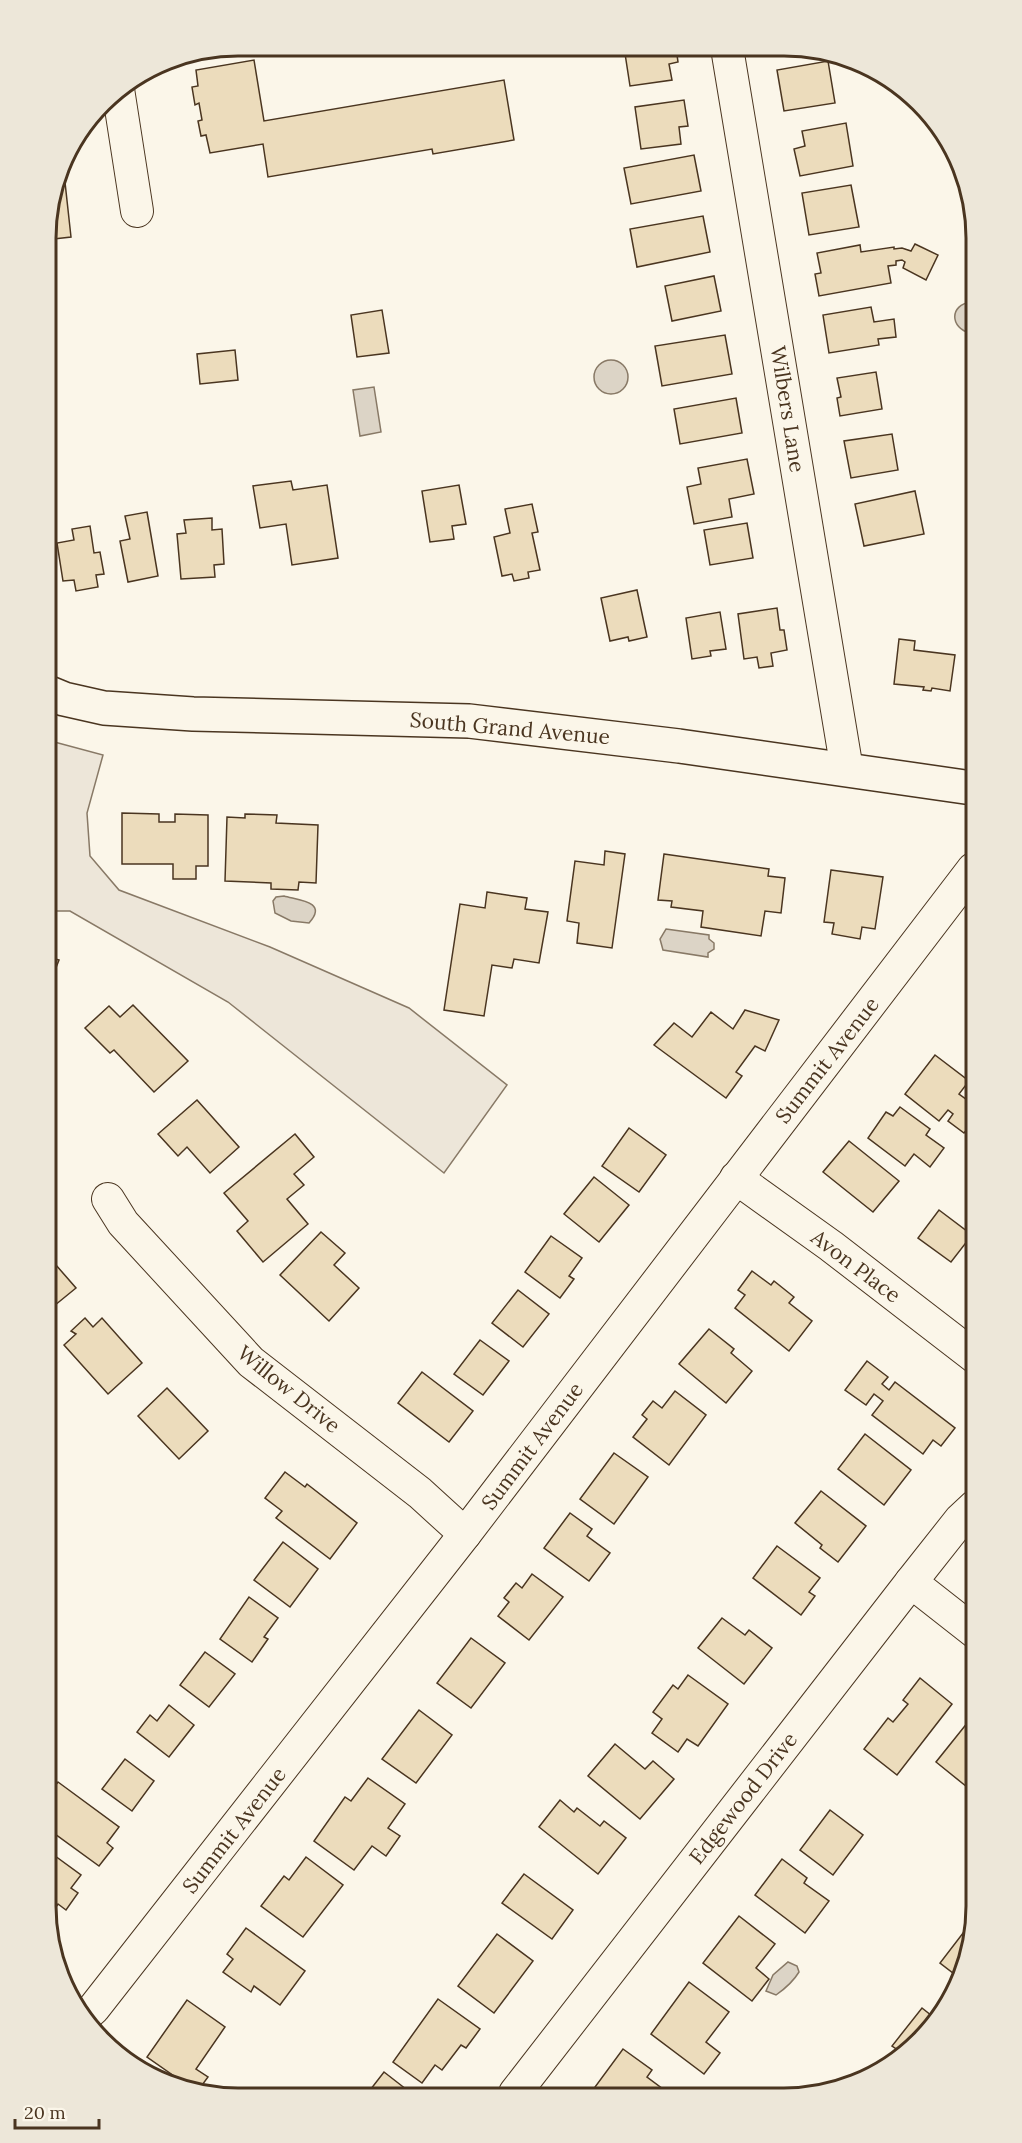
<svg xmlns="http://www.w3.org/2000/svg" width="1022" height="2143" viewBox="0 0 1022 2143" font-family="Lora,serif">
<rect width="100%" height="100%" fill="#fbf6e9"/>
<!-- green -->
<path fill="#ede6d9" stroke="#887966" stroke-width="1.5" d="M47 740 103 755 87 813 90 856 119 890 270 947 409 1008 507 1085 444 1173 228 1002 70 911H48Z"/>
<!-- water -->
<g fill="#dcd4c6" stroke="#887966" stroke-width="1.5">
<path d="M971 302V333H970C950 328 949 305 971 302Z"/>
<circle cx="611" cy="377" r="17"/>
<path d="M374 387 381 432 360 436 353 390Z"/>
<path d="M284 896C297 900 329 901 309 923L291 921 275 913 273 901 276 897Z"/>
<path d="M666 929 709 935V939L714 943V949L708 953V957L663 950 660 939Z"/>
<path d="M788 1962 797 1966 799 1972C793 1982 786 1988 776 1995L766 1991 773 1975Z"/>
</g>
<!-- building -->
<g fill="#ecdcbc" stroke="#4a3520" stroke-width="1.5">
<path d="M624 47 676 48 678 62 669 64 672 80 630 86Z"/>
<path d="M254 60 264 121 504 80 514 140 433 154 432 149 268 177 263 144 210 153 206 135 201 136 198 121 202 120 199 103 195 105 192 87 198 86 196 70Z"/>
<path d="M828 61 835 103 784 111 777 70Z"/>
<path d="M684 100 688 126 679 127 681 144 641 149 635 107Z"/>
<path d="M846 123 853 166 800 176 794 149 805 146 802 131Z"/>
<path d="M694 155 701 191 631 204 624 168Z"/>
<path d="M62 164H63L71 237 45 240V225Z"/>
<path d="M851 185 859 227 809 235 802 193Z"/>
<path d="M703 216 710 252 637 267 630 229Z"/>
<path d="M915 244 938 255 926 280 903 268 905 262 902 260 896 261V265L888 266 891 283 819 296 815 274 821 273 817 253 860 245 861 252 894 247V249L902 248 911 251Z"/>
<path d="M714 276 721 311 672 321 665 286Z"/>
<path d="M871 307 874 322 894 319 896 337 878 339 879 345 829 353 823 315Z"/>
<path d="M382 310 389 353 357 357 351 315Z"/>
<path d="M725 335 732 374 662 386 655 346Z"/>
<path d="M235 350 238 380 200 384 197 354Z"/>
<path d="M876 372 882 409 840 416 837 398 841 397 837 378Z"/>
<path d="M736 398 742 433 680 444 674 409Z"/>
<path d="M892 434 898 470 851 478 844 441Z"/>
<path d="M747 459 754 494 729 499 732 517 694 524 687 487 701 484 698 468Z"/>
<path d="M291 481 293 490 327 485 338 558 292 565 286 524 260 528 253 486Z"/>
<path d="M459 485 466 524 452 526 454 539 430 542 422 491Z"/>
<path d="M915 491 924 534 864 546 855 504Z"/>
<path d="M532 504 538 532 532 533 540 570 528 572 529 578 514 581 512 574 502 576 494 537 510 533 505 509Z"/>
<path d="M147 512 158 576 128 582 120 541 130 539 125 516Z"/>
<path d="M212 518V530L222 529 224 564 214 565 215 577 181 579 177 534 186 533 184 520Z"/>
<path d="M747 523 753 558 710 565 704 530Z"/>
<path d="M90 526 94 553 100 552 104 574 96 575 98 587 76 591 74 580 63 581 57 543 74 540 72 529Z"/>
<path d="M637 590 647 637 629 641 628 637 610 641 601 598Z"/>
<path d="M777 608 780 630H784L787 650 771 653 773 666 759 668 757 657 744 659 738 614Z"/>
<path d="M720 612 726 649 710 651 711 656 692 659 686 618Z"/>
<path d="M899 639 915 641 914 650 955 655 950 691 932 688 931 691 923 690 924 687 894 684Z"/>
<path d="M122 813 159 814V822H175V814L208 815V866H196V879H173V864H122Z"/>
<path d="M245 814 277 815 276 823 318 825 316 883 299 882 298 890 271 889V883L225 881 227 817 245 818Z"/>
<path d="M605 851 625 854 612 948 577 943 579 923 567 921 575 861 604 865Z"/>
<path d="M664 854 769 869 768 876 785 878 781 913 765 911 761 936 701 927 703 911 671 907 672 901 658 900Z"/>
<path d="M831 870 883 877 875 929 862 927 860 939 832 934 834 923 824 922Z"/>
<path d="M487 892 527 898 525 909 548 912 539 963 514 959 512 968 492 965 484 1016 444 1010 460 904 485 908Z"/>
<path d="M48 957 59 960 48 988Z"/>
<path d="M133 1005 188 1061 154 1092 114 1050 110 1053 85 1028 109 1006 120 1017Z"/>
<path d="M745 1010 779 1020 765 1051 755 1046 736 1072 742 1076 726 1098 654 1045 674 1023 692 1037 711 1012 733 1029Z"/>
<path d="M935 1055 969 1081 959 1094 974 1105V1121L964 1133 948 1121 953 1114 948 1110 939 1121 905 1094Z"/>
<path d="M197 1100 239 1147 210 1173 187 1147 178 1156 158 1134Z"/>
<path d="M900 1107 930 1129 926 1135 944 1148 930 1167 914 1154 905 1166 868 1138 886 1112 893 1116Z"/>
<path d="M629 1128 666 1155 639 1192 602 1166Z"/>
<path d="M295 1134 314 1157 294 1174 304 1185 287 1199 308 1224 263 1262 237 1231 248 1221 224 1193Z"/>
<path d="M849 1141 899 1181 873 1212 823 1172Z"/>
<path d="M594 1177 629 1205 599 1242 564 1214Z"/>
<path d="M939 1210 972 1235 951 1262 918 1238Z"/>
<path d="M321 1232 345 1253 334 1265 359 1288 329 1321 280 1275Z"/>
<path d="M551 1236 582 1258 569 1276 574 1279 560 1298 525 1272Z"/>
<path d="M49 1257 76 1288 49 1310Z"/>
<path d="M752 1271 771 1285 774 1281 794 1297 789 1303 812 1321 789 1351 735 1308 745 1295 738 1290Z"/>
<path d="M518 1290 549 1314 523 1347 492 1323Z"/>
<path d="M85 1318 93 1327 102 1318 142 1363 108 1394 64 1345 76 1334 71 1331Z"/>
<path d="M709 1329 734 1349 731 1353 752 1371 726 1403 679 1364Z"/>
<path d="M480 1340 509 1361 483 1395 454 1374Z"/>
<path d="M867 1361 888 1377 882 1384 889 1390 895 1382 955 1428 941 1446 933 1440 923 1454 872 1415 883 1401 874 1394 866 1405 845 1390Z"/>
<path d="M422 1372 473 1411 449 1442 398 1403Z"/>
<path d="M167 1388 208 1431 179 1459 138 1416Z"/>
<path d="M675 1391 706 1415 669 1465 633 1437 647 1419 642 1415 653 1401 662 1408Z"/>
<path d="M865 1434 911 1470 884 1505 838 1469Z"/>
<path d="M614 1453 648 1477 614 1524 580 1499Z"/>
<path d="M285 1472 305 1487 307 1484 357 1523 330 1559 276 1518 282 1511 265 1498Z"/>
<path d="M821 1491 866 1526 838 1562 820 1548 822 1545 795 1523Z"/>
<path d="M570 1513 592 1529 587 1536 610 1553 589 1581 544 1548Z"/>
<path d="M283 1542 318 1569 290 1607 254 1580Z"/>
<path d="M777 1546 820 1578 809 1592 815 1596 801 1615 753 1578Z"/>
<path d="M532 1574 563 1597 529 1640 498 1616 509 1602 504 1598 516 1583 522 1588Z"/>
<path d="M249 1597 278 1618 264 1637 268 1639 252 1662 220 1639Z"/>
<path d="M722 1618 745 1635 749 1630 772 1648 744 1684 698 1648Z"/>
<path d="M471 1638 505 1663 471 1708 437 1683Z"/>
<path d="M205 1652 235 1674 209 1707 180 1685Z"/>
<path d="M688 1675 728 1704 698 1746 687 1739 678 1752 652 1733 662 1719 653 1712 673 1685 678 1689Z"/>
<path d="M920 1678 952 1704 897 1775 864 1749 888 1718 893 1722 908 1704 903 1700Z"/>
<path d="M169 1705 194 1725 169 1757 137 1732 150 1715 157 1721Z"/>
<path d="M419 1710 452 1735 416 1783 382 1759Z"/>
<path d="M972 1717 976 1720V1775L967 1787 936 1762Z"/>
<path d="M615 1744 645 1769 653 1761 674 1779 640 1819 588 1776Z"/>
<path d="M125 1759 154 1781 132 1811 102 1789Z"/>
<path d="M368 1778 405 1804 388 1828 400 1836 386 1856 372 1846 354 1870 314 1841 345 1797 351 1801Z"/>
<path d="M58 1782 119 1827 107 1843 113 1848 99 1866 51 1831V1791Z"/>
<path d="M560 1800 574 1812 577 1808 600 1826 604 1821 626 1838 598 1874 539 1827Z"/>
<path d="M830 1810 863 1835 833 1875 800 1850Z"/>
<path d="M51 1853 81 1875 71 1888 78 1893 66 1910 58 1904 54 1910 51 1909Z"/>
<path d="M306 1857 343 1885 303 1937 261 1906 284 1876 289 1880Z"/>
<path d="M782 1859 807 1878 804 1883 829 1901 805 1933 755 1895Z"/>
<path d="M524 1874 573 1910 552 1939 502 1903Z"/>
<path d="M739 1916 775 1944 756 1968 769 1979 752 2001 703 1963Z"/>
<path d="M970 1924 975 1927 962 1980 940 1963Z"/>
<path d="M246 1928 305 1971 280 2005 254 1986 251 1992 223 1972 233 1959 227 1954Z"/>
<path d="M497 1934 533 1961 494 2013 458 1986Z"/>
<path d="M689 1982 729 2012 706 2042 720 2053 704 2074 651 2034Z"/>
<path d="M438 1999 480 2029 466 2048 461 2045 442 2070 435 2065 422 2083 393 2062Z"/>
<path d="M187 2000 225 2027 196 2069 208 2077 197 2092 147 2057Z"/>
<path d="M922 2008 937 2020 929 2032 904 2054 892 2046Z"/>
<path d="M623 2049 652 2070 647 2077 667 2092H602L595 2087Z"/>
<path d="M384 2072 411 2093 367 2094Z"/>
</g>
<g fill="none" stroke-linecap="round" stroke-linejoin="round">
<defs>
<g id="minor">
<path d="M727 48 847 770"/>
<path d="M118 89 137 211"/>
<path d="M736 1178 831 1246 975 1357"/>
<path d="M108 1199 123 1223 251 1362 420 1493 465 1534"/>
<path d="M911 1582 976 1633"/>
<path d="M84 2017 94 2008 465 1534 973 869"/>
<path d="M515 2093 911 1582 960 1520 975 1506"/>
</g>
<path id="major" d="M47 692 64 699 104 708 193 714 469 721 679 746 972 788"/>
</defs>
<!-- minor casing -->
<use href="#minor" stroke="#4a3520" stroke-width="34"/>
<!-- major casing -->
<use href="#major" stroke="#4a3520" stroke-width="36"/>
<!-- minor -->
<use href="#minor" stroke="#fbf6e9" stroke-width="32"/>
<!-- major -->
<use href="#major" stroke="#fbf6e9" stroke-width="33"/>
</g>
<g text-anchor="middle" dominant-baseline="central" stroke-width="4.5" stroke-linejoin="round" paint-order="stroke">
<!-- street labels -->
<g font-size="21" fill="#4a3520" stroke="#fbf6e9">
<text transform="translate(788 409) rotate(81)">Wilbers Lane</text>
<text transform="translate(510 728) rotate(5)">South Grand Avenue</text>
<text transform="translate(827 1060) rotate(-52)">Summit Avenue</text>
<text transform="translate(856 1266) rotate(37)">Avon Place</text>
<text transform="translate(289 1389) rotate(39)">Willow Drive</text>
<text transform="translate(532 1446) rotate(-53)">Summit Avenue</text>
<text transform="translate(743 1798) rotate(-52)">Edgewood Drive</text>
<text transform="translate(234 1830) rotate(-52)">Summit Avenue</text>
</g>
</g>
<!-- crop -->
<path d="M0 0H1022V2143H0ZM238 56H784A182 182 0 0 1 966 238V1906A182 182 0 0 1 784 2088H238A182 182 0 0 1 56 1906V238A182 182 0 0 1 238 56Z" fill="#ede7d9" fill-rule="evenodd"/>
<path fill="none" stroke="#4a3520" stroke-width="3" d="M238 56H784A182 182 0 0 1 966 238V1906A182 182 0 0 1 784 2088H238A182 182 0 0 1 56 1906V238A182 182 0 0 1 238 56Z"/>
<!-- scale -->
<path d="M15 2119v9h84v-9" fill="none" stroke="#4a3520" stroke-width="3"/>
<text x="24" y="2119" font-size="18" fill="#4a3520" stroke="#fbf6e9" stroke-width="4.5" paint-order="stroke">20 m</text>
</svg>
